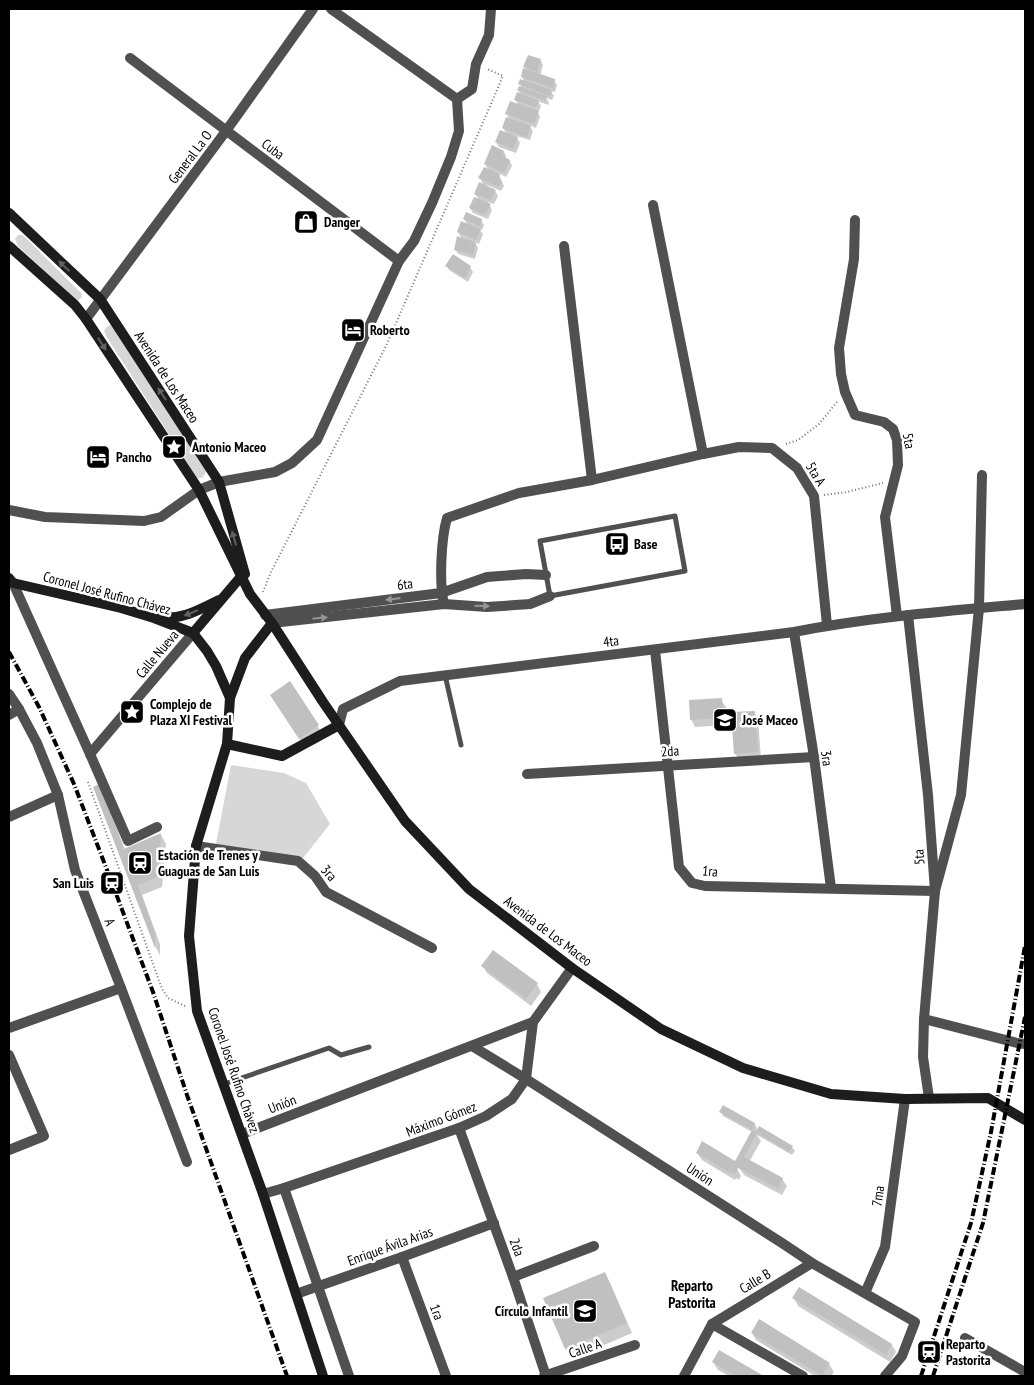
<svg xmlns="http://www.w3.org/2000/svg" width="1034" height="1385" viewBox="0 0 1034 1385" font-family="'PT Sans Narrow',sans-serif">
<rect width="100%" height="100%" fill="#fff"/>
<!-- green -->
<g fill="#d7d7d7">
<path d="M18 235H23L82 294V297L79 300H76L18 246 15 239Z"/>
<path d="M111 325 115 329 206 471 205 474 202 478H197L106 336 104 330 108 326Z"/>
<path d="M231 765 284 773 306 783 330 824 303 858 216 844Z"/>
</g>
<!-- shadow -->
<g fill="#0003">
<path d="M529 56 541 61 543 65 540 76 554 80 557 85 555 92 551 91 554 96 552 100 546 98 549 102 548 105 538 101 541 106 539 111 537 110 540 117 536 128 529 125 533 131 530 140 516 136 520 143 516 153 499 147 496 142 507 134 503 128 509 119 507 114 519 105 515 100 521 95 518 90 522 89 520 84 525 82 522 77 527 71 525 67Z"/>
<path d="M504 152 506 156 505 159 510 161 512 166 506 177 498 173 504 186 501 191 487 185 486 187 495 191 498 196 494 204 488 202 492 210 488 219 473 213 470 208 479 200 475 194 484 186 480 178 489 171 485 164Z"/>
<path d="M464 219 481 220 484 225 482 230 479 229 483 234 479 244 475 242 478 248 475 259 458 254 455 249 462 239 458 232 468 225Z"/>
<path d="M447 266 470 267 473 272 468 282 449 270Z"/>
<path d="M290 683 322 733 304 745 275 702Z"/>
<path d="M721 700 726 707 727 725 695 727 691 719Z"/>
<path d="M754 712 758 719 761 759 739 760 735 753Z"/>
<path d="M95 788 105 796 125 850 161 835 166 844 162 887 142 895 160 944V955L156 948Z"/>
<path d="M483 966 537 984 541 992 531 1006 487 973Z"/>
<path d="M723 1107 755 1124 758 1131 792 1147 795 1151 792 1155 757 1135 761 1141 749 1162 782 1179 787 1186 782 1195 744 1175 739 1167H736L741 1176 739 1180 736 1178 735 1180 702 1160 697 1153 736 1162 752 1132 723 1116 721 1112Z"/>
<path d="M605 1273 610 1283 632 1333 572 1359 566 1349 545 1299Z"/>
<path d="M800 1289 892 1345 896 1352 890 1362 798 1306 794 1298Z"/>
<path d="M759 1321 829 1364 834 1372 831 1376H815L756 1340 752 1333Z"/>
<path d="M719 1352 761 1376H729L718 1370 713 1362Z"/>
</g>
<!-- building -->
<g fill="#c0c0c0">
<path d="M528 55 541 59 537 72 523 67Z"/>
<path d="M523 68 555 79 553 88 521 77Z"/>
<path d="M520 79 552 90 550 96 518 84Z"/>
<path d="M519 86 547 96 545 101 517 90Z"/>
<path d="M517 92 539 101 536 107 514 100Z"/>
<path d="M510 101 539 111 534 124 505 114Z"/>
<path d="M506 117 531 126 527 137 502 128Z"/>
<path d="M500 130 518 137 513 149 495 142Z"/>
<path d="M492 145 504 151 503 156 510 160 504 173 484 164Z"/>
<path d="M484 167 500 174 499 178 502 181 499 187 478 178Z"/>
<path d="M479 182 496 190 491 200 474 194Z"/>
<path d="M474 197 491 204 485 215 469 208Z"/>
<path d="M466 212 482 219 480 226 463 219Z"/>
<path d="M461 221 481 229 476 240 457 232Z"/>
<path d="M457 236 476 243 473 255 454 250Z"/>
<path d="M453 254 471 266 465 278 445 266Z"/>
<path d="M290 681 319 725 299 739 270 695Z"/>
<path d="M722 698 723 718 690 720 689 700Z"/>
<path d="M755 711 758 752 734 754 731 712Z"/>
<path d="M99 784 124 849 161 833 157 877 138 885 155 933V948L93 787Z"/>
<path d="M493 950 538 983 526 999 481 966Z"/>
<path d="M723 1105 755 1123 752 1130 719 1112Z"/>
<path d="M759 1126 793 1146 789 1152 757 1133 744 1157 783 1178 778 1188 738 1168 735 1174 732 1172 731 1173 696 1153 702 1141 735 1161 752 1130 756 1132Z"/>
<path d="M605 1272 627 1323 565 1349 543 1298Z"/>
<path d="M799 1287 892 1344 886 1355 792 1298Z"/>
<path d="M759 1319 830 1363 822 1376 751 1333Z"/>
<path d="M719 1350 764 1376H736L712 1362Z"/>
</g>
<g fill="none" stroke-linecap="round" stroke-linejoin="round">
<!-- path -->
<g stroke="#727272" stroke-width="2" stroke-dasharray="1 2.5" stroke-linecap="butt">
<path d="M786 444 798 440 819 424 837 402"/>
<path d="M824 495 847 492 883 483"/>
<path d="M263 592 271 572 387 344 503 76 487 69"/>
<path d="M88 782 162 989 168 998 185 1006"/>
</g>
<!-- lane -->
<g stroke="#505050" stroke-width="5">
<path d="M675 516 685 571 550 596 540 541Z"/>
<path d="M445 675 461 745"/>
<path d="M224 1084 329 1048 341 1055 369 1047"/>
</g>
<!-- street -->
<g stroke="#505050" stroke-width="10">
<path d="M331 9 457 99"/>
<path d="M130 58 399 261"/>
<path d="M457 99 472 89 476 64 489 35 491 9"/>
<path d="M653 205 703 454"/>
<path d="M855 220 854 259 839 348 841 374 845 392 855 415 884 422 893 429 897 440 898 465 885 517 897 616"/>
<path d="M564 246 592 480"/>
<path d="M86 319 226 131 313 9"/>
<path d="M9 510 45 517 144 521 161 517 199 490 219 482 275 472 292 463 317 440 399 261 414 241 432 203 451 157 459 131 457 99"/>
<path d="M13 583 90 754 128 841 157 827"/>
<path d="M444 604C439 583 441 539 447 518L519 493 592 480 703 454 739 447 772 448 797 468 814 496 827 625"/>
<path d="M265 615 441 593 487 577 526 574 546 575"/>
<path d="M908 615 928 795 935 891 924 1019 923 1057 929 1098"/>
<path d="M272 623 444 604 487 607 530 604 550 596"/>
<path d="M794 632 814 757 831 888"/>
<path d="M655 650 679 867 692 883 705 886 935 891 961 795 979 608 982 475"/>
<path d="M9 694 19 709 37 743 58 795 75 870 121 988 187 1162"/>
<path d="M9 715 19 709"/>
<path d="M339 725 343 709 400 681 794 632C871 617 948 611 1025 604"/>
<path d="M90 754 193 633"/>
<path d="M527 774 814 757"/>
<path d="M9 817 58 795"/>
<path d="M196 846 298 861 315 876 326 892 432 948"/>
<path d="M924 1019 1017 1043 1025 1044"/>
<path d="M9 1028 121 988"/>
<path d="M472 1046 526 1079 782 1243 812 1263 915 1322 902 1356 885 1376"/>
<path d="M9 1055 44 1136 9 1150"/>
<path d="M459 1128 513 1277 546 1376"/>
<path d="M242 1134 533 1022"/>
<path d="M284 1188 349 1376"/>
<path d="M263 1194 284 1188 459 1128 486 1116 512 1099 526 1079 533 1022 572 968"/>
<path d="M402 1257 446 1376"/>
<path d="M513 1277 594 1246"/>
<path d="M865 1293 885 1247 905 1099"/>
<path d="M296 1294 402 1257 494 1223"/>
<path d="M712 1324 803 1376"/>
<path d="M965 1338 1025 1372"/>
<path d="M544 1376 635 1345"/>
<path d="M684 1376 712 1324 812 1263"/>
</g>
<!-- secondary -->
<g stroke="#1d1d1d" stroke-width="10">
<path d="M9 213 100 299 219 482 245 574"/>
<path d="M9 246 75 305 86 319 199 490 250 594 272 623 323 702 405 821 469 889 572 968 661 1029 743 1068 831 1094 905 1099 988 1098 1025 1120"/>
<path d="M9 578 13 583 121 608 154 618 193 633 207 651 216 666 230 698 227 744 196 846 189 936 197 1011 263 1194 323 1376"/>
<path d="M160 618C184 619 198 610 219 600"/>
<path d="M193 633 244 573"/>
<path d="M230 698 245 658 272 623"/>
<path d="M227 744 282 756 339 725"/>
</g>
<!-- rail -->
<g stroke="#000" stroke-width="4" stroke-dasharray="8 2.5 1 2.5" stroke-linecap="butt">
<path d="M9 652 39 707 74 784 112 883 153 992 187 1095 287 1376"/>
<path d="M921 1376 971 1223 991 1132 1025 946"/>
<path d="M933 1376 983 1223 1025 1017"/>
</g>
</g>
<!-- one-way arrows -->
<defs><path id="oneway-solid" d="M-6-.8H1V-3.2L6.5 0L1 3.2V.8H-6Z" transform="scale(1.25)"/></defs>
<g fill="#616161">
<use href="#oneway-solid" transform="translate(64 266) rotate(-137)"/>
<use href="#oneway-solid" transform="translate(102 344) rotate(57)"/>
<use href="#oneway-solid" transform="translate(162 394) rotate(-123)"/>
<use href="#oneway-solid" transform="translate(234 538) rotate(-106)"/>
<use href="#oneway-solid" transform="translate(191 613) rotate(158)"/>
</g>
<g fill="#969696">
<use href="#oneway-solid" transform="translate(393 599) rotate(173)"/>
<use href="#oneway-solid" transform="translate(482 606) rotate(2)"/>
<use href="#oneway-solid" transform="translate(320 618) rotate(-6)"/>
</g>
<!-- icons -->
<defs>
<symbol id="shop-square" viewBox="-11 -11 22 22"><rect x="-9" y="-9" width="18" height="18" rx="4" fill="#000" stroke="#fff"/><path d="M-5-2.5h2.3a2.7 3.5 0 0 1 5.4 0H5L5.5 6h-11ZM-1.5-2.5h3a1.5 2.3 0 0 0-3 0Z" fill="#fff"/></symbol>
<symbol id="hotel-square" viewBox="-11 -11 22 22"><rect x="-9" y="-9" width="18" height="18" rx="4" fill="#000" stroke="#fff"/><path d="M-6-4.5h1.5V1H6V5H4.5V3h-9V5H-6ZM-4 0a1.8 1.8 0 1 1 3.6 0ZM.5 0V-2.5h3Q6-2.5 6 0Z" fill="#fff"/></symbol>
<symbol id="sight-square" viewBox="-11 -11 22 22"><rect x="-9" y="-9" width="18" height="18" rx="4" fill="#000" stroke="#fff"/><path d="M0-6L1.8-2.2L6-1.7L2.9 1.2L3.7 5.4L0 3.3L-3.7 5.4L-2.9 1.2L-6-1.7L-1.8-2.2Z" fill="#fff"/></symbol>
<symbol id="bus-square" viewBox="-11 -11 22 22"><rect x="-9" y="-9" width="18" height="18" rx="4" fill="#000" stroke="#fff"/><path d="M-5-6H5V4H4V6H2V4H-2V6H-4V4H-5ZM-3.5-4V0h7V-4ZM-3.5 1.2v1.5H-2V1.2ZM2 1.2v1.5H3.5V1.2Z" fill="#fff"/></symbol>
<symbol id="school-square" viewBox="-11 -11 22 22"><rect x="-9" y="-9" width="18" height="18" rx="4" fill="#000" stroke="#fff"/><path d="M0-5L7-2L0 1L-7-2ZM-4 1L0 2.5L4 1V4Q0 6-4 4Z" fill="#fff"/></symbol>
<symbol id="station-square" viewBox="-11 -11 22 22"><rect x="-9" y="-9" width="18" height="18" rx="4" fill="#000" stroke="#fff"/><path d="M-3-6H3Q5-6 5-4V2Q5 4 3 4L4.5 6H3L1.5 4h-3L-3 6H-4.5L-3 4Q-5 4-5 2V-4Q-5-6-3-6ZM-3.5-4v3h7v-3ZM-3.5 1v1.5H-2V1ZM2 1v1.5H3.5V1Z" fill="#fff"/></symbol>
</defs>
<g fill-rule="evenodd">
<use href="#shop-square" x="292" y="208" width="28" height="28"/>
<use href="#hotel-square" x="339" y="316" width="28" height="28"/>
<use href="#sight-square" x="160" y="433" width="28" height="28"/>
<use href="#hotel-square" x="84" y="443" width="28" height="28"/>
<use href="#bus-square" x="603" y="530" width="28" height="28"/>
<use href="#sight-square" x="118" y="698" width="28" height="28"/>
<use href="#school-square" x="711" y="706" width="28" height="28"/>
<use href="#station-square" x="126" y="849" width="28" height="28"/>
<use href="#station-square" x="98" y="869" width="28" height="28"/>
<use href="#school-square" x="571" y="1297" width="28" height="28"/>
<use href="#station-square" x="915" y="1338" width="28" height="28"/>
</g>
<g text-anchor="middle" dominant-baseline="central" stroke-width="5" stroke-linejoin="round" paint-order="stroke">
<!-- street labels -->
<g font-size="14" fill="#000" stroke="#fff">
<text transform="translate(273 149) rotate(37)">Cuba</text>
<text transform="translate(190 157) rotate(-53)">General La O</text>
<text transform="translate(167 377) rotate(57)">Avenida de Los Maceo</text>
<text transform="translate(909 441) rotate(80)">5ta</text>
<text transform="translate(816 474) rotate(58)">5ta A</text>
<text transform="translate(405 584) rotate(-7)">6ta</text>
<text transform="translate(107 593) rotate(15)">Coronel José Rufino Chávez</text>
<text transform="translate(611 641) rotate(-7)">4ta</text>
<text transform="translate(157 654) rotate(-50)">Calle Nueva</text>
<text transform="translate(670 751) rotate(-3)">2da</text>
<text transform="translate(827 758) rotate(82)">3ra</text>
<text transform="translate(919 857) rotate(-94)">5ta</text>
<text transform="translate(710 871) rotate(6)">1ra</text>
<text transform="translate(329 873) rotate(49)">3ra</text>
<text transform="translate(110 922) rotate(69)">A</text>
<text transform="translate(548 931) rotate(37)">Avenida de Los Maceo</text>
<text transform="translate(234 1070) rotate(71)">Coronel José Rufino Chávez</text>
<text transform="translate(282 1104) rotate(-21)">Unión</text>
<text transform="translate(441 1119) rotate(-21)">Máximo Gómez</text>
<text transform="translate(700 1174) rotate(33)">Unión</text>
<text transform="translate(878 1196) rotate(-82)">7ma</text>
<text transform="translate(390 1246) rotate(-20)">Enrique Ávila Arias</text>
<text transform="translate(517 1247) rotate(70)">2da</text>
<text transform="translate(755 1281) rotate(-31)">Calle B</text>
<text transform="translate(437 1312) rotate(70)">1ra</text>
<text transform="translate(585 1348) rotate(-19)">Calle A</text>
</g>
<!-- poi labels -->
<g font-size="14" font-weight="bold" fill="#000" stroke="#fff" text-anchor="start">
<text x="324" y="222">Danger</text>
<text x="370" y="330">Roberto</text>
<text x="192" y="447">Antonio Maceo</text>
<text x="116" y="457">Pancho</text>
<text x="634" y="544">Base</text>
<text x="150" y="704">Complejo de<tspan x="150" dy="16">Plaza XI Festival</tspan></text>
<text x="742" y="720">José Maceo</text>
<text x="158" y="855">Estación de Trenes y<tspan x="158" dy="16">Guaguas de San Luis</tspan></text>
<text x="94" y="883" text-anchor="end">San Luis</text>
<text x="568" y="1311" text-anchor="end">Círculo Infantil</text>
<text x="946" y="1344">Reparto<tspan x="946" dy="16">Pastorita</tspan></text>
</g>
<!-- neighbourhood labels -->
<g font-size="15" font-weight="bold" fill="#000" stroke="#fff">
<text x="692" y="1285">Reparto<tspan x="692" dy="17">Pastorita</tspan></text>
</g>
</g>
<!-- border -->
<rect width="1034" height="1385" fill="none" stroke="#000000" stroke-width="20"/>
</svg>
